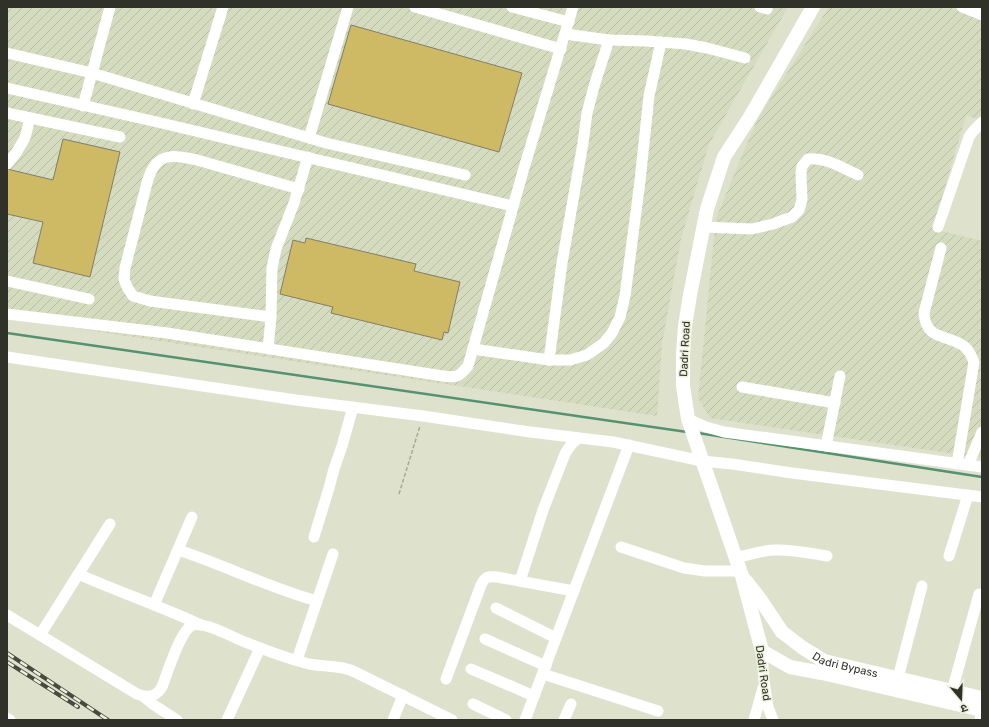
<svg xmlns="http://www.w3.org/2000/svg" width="989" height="727" viewBox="0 0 989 727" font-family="Rubik,'Noto Sans Devanagari',sans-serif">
<defs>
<pattern id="industrial-furrows" width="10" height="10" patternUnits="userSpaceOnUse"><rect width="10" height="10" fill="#d5dbbe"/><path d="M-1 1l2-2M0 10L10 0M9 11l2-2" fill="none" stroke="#b7bca3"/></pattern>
</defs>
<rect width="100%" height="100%" fill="#dee2cd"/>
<!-- industrial -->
<g fill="url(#industrial-furrows)">
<path d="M7 7H788L709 144 681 239 662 344 657 416 7 318Z"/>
<path d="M829 7H976L982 9V121L966 115 933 229 982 241V458L710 418 698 398 716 218 757 120Z"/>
</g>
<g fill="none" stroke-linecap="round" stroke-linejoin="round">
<!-- stream -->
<g stroke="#549270" stroke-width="2.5">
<path d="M7 333 687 432"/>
<path d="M698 433 982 477"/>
</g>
</g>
<!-- building -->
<g fill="#ceba64" stroke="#827d6a">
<path d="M351 25 522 73 499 152 328 104Z"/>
<path d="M63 139 120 152 90 277 33 263 43 222 7 214V169L53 180Z"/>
<path d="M306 238 416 264 414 271 460 282 448 333 444 332 442 340 331 313 333 307 280 294 293 240 305 243Z"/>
</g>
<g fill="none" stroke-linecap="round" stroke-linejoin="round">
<!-- path -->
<path stroke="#a5a998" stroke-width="1.5" stroke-dasharray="4 2" stroke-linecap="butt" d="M399 494 420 426"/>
<!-- minor -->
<g stroke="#fff" stroke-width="11">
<path d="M415 7 561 49"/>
<path d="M512 7 569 22"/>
<path d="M760 7 767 9"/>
<path d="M962 7 982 15"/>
<path d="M565 34 609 40 646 41 686 44 707 48 745 58"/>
<path d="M7 53 92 73 326 143 465 175"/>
<path d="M7 88 157 122 513 206"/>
<path d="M193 104 223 7"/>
<path d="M83 106 110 7"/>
<path d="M7 113 120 137"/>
<path d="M309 138 348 7"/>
<path d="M7 164 16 153 25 138 30 118"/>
<path d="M703 227 752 229 773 224 792 217 799 210 802 200 801 174 802 166 808 159C826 157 842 168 858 175"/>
<path d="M938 227 969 137C972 131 978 127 982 122"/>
<path d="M941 248 924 313C926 343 950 333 966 348 970 352 972 357 974 362L957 464"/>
<path d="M7 281 89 299"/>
<path d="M7 314 167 333 443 376C457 378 459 377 468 366L524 168 573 7"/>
<path d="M271 317 150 301 133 296 127 287 124 279 125 268 148 179C150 175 151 171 153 168 163 151 182 157 197 160L299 189"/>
<path d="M268 349 271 317 272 268 276 249 294 203 308 157"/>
<path d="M473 349 549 360H570L587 355 604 343 612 333 620 317 625 296 640 181 649 96 661 42"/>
<path d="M7 357 296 400 423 416 530 432 613 442 702 461 732 464 792 473 982 497"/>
<path d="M549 360 562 263 583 143 587 113 595 83 609 40"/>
<path d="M742 387 835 403"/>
<path d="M688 419 706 427 724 432 982 467"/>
<path d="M826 446 840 376"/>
<path d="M968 465 982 432"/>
<path d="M314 537 329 488 334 469 342 446 353 407"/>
<path d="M621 547 684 568 705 571H740"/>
<path d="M178 550C225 565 269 588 317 601"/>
<path d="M949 556 968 495"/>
<path d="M735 558C748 555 760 551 773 550 791 549 809 553 827 556"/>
<path d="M78 574C119 592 160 606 201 625"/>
<path d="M520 581 543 510 563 459C566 450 571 444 578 438"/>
<path d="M154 605 192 517"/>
<path d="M496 608 556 638"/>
<path d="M7 615 137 694C148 698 156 697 162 687 167 674 180 632 191 626 202 620 228 635 240 640 262 649 285 658 309 664 320 666 332 666 343 668 348 669 353 671 357 673L452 720"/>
<path d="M40 635 110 524"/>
<path d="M485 639 546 666"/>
<path d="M762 651 764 681 768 707 773 720"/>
<path d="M297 660 333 554"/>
<path d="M471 669 534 696"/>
<path d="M543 674 658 711"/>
<path d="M898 678 922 586"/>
<path d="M446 679 481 585C485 577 487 576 497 577L574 591"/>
<path d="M952 691 979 594"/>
<path d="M144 697 154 705 177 720"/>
<path d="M473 704 506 720"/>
<path d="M7 718 10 720"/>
<path d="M227 720 260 648"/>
<path d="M393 720 403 695"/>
<path d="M525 720 629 445"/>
<path d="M564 720 571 704"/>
<path d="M754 720 763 688"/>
<path d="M980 720 982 710"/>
</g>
<!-- major -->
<g stroke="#fff" stroke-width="14">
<path d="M813 7 789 49 750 117 724 157 707 209 690 295 685 326 683 354V386L688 419 742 576 762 651 790 667 822 673 982 710"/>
<path id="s1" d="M746 581 760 599 782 632 803 648 824 661 982 698"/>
</g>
<defs>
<g id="rail">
<path d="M7 653 108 720"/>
<path d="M7 662 78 707"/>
</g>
</defs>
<!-- rail casing -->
<use href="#rail" stroke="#484a40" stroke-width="4"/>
<!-- rail -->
<use href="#rail" stroke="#ebf0da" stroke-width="2.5" stroke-dasharray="8" stroke-linecap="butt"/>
</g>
<g text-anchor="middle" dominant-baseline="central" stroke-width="3" stroke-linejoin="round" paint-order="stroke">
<!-- street labels -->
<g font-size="11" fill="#30322a" stroke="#ebf0da">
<text transform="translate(685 349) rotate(-87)">Dadri Road</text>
<text stroke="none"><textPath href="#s1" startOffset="135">Dadri Bypass</textPath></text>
<text transform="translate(763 673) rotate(82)">Dadri Road</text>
</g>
</g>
<!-- border -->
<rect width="989" height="727" fill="none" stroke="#30322a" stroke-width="16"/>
<!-- north arrow -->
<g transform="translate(961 699) rotate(161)" stroke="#ebf0da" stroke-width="3" paint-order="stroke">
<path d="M0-3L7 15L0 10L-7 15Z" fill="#30322a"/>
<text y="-6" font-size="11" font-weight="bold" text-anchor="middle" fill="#30322a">उ</text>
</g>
</svg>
